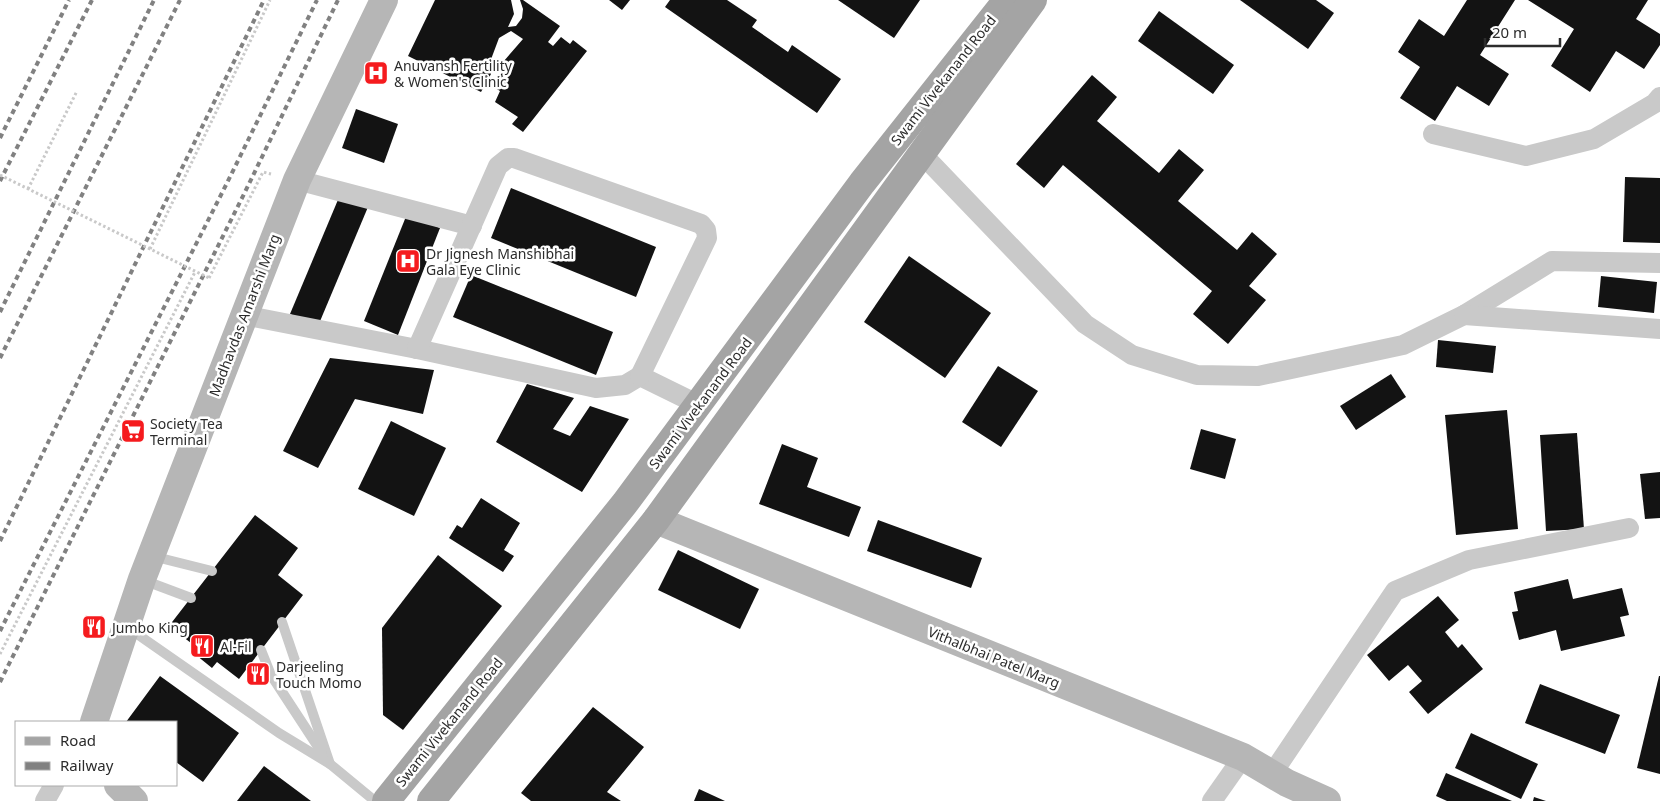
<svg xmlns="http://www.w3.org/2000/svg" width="1660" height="801" viewBox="0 0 1660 801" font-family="'Noto Sans',sans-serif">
<rect width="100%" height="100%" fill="#fff"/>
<!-- building -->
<g fill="#131313">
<path d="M435 0H511L514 14 508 27 516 26 522 18 523 9 520 0H523L560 26 548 42 553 46 561 37 570 44 573 40 587 51 523 132 512 124 518 117 495 102 500 91 492 86 502 73 497 69 523 39 511 31 499 38 490 62 491 74 481 92 408 56Z"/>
<path d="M609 0H630L622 10Z"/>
<path d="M670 0H727L757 20 752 27 788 52 792 45 841 79 817 113 665 7Z"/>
<path d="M838 0H920L894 38Z"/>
<path d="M1240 0H1316L1334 13 1308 49Z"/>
<path d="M1467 0H1515L1480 55 1509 74 1489 106 1457 86 1435 121 1400 98 1420 67 1398 52 1419 19 1444 36Z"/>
<path d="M1528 0H1648L1636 19 1660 34V45L1644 69 1616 51 1590 92 1551 66 1574 29Z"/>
<path d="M1159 11 1234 65 1213 94 1138 41Z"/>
<path d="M1092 75 1117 97 1097 121 1159 173 1179 149 1204 170 1178 201 1237 250 1252 232 1277 254 1249 286 1266 300 1228 344 1193 314 1212 291 1063 165 1044 188 1016 164Z"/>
<path d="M356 109 398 124 384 163 342 148Z"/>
<path d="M1625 177 1660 178V243L1623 242Z"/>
<path d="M511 188 656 247 636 297 491 238Z"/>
<path d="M340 195 368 207 318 326 290 314Z"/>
<path d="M407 214 440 228 398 335 364 321Z"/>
<path d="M909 256 991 313 945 378 864 322Z"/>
<path d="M471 275 613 332 596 375 453 317Z"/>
<path d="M1601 276 1657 282 1654 313 1598 307Z"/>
<path d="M1438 340 1496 346 1493 373 1436 367Z"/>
<path d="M330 358 434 370 423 414 355 399 318 468 283 451Z"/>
<path d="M998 366 1038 391 1001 447 962 422Z"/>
<path d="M1391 374 1406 397 1356 430 1340 406Z"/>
<path d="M527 384 574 398 553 429 570 436 590 406 629 419 582 492 496 442Z"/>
<path d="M1507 410 1518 529 1456 535 1445 415Z"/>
<path d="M391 421 446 448 414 516 358 489Z"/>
<path d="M1201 429 1236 439 1225 479 1190 469Z"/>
<path d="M1577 433 1584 529 1546 531 1540 435Z"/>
<path d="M782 444 818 458 807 487 861 507 849 537 759 504Z"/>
<path d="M1660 472V518L1645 519 1640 474Z"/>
<path d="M481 498 520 523 504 550 514 556 503 572 449 538 457 525 462 528Z"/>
<path d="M255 515 298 548 278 575 303 595 239 679 217 662 212 668 196 655 200 650 169 626Z"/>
<path d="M878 520 982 558 971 588 867 551Z"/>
<path d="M678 550 759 589 740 629 658 590Z"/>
<path d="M438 555 502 606 403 730 383 715 382 628Z"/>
<path d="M1568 579 1573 599 1622 588 1629 615 1620 617 1625 636 1561 651 1556 630 1519 640 1512 612 1518 611 1514 592Z"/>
<path d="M1438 596 1459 620 1445 632 1458 648 1462 644 1483 669 1428 714 1409 692 1422 681 1408 665 1389 681 1367 655Z"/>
<path d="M160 676 239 733 203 782 176 762V722H126Z"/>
<path d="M1659 676H1660V774L1637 768Z"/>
<path d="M1540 684 1620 715 1605 754 1525 723Z"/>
<path d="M593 707 644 747 607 792 621 801H531L521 793Z"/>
<path d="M1471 733 1538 764 1521 799 1455 768Z"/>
<path d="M264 766 311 801H237Z"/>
<path d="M1446 773 1512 801H1447L1436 796Z"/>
<path d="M699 789 725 801H694Z"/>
<path d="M1534 797 1546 801H1533Z"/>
</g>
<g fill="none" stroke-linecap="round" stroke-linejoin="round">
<!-- path -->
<g stroke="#c9c9c9" stroke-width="3" stroke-dasharray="2.5 2.5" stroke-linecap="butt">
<path d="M28 189 77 91"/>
<path d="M150 249 270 0"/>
<path d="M209 278 263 172 271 174"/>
<path d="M0 654 195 272"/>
</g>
<!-- lane -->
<g stroke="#c9c9c9" stroke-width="10">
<path d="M152 556 212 571"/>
<path d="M143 580 191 598"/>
<path d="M282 622 330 764"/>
<path d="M127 627 279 733 330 764 375 801"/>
<path d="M261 650 271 675 322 753"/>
</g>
<!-- street -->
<g stroke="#c9c9c9" stroke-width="20">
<path d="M1433 134 1526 156 1594 139 1655 103 1660 97"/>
<path d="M921 153 1085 324 1132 355 1197 375 1258 376 1403 345 1464 315 1552 261 1660 263"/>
<path d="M297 180 472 226"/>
<path d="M243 315 417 349 596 388 625 385 640 376 699 405"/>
<path d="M1464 315 1660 329"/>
<path d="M417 349 498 166 508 158H514L701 224 706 230 707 238 640 376"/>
<path d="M1272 774 1395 591 1469 560 1629 528"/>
<path d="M45 801 54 785"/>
<path d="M1212 801 1243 757"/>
</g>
<!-- secondary -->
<g stroke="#b6b6b6" stroke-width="28">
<path d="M656 520 1243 757 1287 783 1327 801"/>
<path d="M94 722 142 579 297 180 384 0"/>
<path d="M118 785 134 801"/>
</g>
<!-- primary -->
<g stroke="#a4a4a4" stroke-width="28">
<path d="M386 801 625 503 862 183 1007 0"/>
<path d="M431 801 656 520 1033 0"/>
</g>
<!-- rail -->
<g stroke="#818181" stroke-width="4" stroke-dasharray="5 4" stroke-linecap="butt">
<path d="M0 138 69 0"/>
<path d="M0 181 92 0"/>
<path d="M0 312 154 0"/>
<path d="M0 358 180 0"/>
<path d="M0 541 264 0"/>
<path d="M0 631 227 183 317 0"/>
<path d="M0 682 245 192 338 0"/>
</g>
<!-- path-bridge -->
<path stroke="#c9c9c9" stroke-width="3" stroke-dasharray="2.5 2.5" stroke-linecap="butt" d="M0 175 209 278"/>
</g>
<!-- icons -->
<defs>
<symbol id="hospital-square" viewBox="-11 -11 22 22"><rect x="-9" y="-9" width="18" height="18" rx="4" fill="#f51b1e" stroke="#fff"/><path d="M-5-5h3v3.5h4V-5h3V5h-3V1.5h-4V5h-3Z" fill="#fff"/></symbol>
<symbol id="supermarket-square" viewBox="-11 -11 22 22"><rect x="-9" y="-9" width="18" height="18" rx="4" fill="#f51b1e" stroke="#fff"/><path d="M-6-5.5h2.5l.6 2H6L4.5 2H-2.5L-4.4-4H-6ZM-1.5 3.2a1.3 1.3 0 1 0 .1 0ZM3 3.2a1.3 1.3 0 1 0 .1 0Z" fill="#fff"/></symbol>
<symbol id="restaurant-square" viewBox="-11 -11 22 22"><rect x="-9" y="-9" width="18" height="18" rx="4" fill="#f51b1e" stroke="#fff"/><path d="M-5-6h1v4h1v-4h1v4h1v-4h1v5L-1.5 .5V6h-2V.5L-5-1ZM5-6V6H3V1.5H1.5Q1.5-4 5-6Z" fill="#fff"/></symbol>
</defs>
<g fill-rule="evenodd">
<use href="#hospital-square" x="362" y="59" width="28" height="28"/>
<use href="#hospital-square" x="394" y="247" width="28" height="28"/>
<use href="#supermarket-square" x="119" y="417" width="28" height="28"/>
<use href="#restaurant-square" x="80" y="613" width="28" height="28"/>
<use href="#restaurant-square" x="188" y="632" width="28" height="28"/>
<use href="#restaurant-square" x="244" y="660" width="28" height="28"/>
</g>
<g text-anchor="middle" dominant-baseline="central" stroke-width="5" stroke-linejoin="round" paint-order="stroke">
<!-- poi labels -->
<g font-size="14" fill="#2c2c2c" stroke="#fff" text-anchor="start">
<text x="394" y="65">Anuvansh Fertility<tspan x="394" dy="16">&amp; Women's Clinic</tspan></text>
<text x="426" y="253">Dr Jignesh Manshibhai<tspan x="426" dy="16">Gala Eye Clinic</tspan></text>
<text x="150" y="423">Society Tea<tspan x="150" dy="16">Terminal</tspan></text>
<text x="112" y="627">Jumbo King</text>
<text x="220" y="646">Al-Fil</text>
<text x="276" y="666">Darjeeling<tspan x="276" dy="16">Touch Momo</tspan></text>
</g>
<!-- street labels -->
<g font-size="14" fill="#2c2c2c" stroke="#fff">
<text transform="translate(943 80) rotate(-52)">Swami Vivekanand Road</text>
<text transform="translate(244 315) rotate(-69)">Madhavdas Amarshi Marg</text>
<text transform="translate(700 403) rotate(-53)">Swami Vivekanand Road</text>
<text transform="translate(994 657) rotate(22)">Vithalbhai Patel Marg</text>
<text transform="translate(449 722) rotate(-51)">Swami Vivekanand Road</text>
</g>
</g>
<!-- legend -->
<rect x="15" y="721" width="162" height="65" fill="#ffffff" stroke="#ababab"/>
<rect x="25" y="737" width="25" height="8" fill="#a4a4a4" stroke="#ababab"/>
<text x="60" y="746" font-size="15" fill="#2c2c2c">Road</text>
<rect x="25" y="762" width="25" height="8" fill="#818181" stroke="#ababab"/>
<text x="60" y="771" font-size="15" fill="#2c2c2c">Railway</text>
<!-- scale -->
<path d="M1485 38v8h75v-8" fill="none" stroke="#2c2c2c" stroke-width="2.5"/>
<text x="1492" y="38" font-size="15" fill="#2c2c2c" stroke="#ffffff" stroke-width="4" paint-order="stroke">20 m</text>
</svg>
